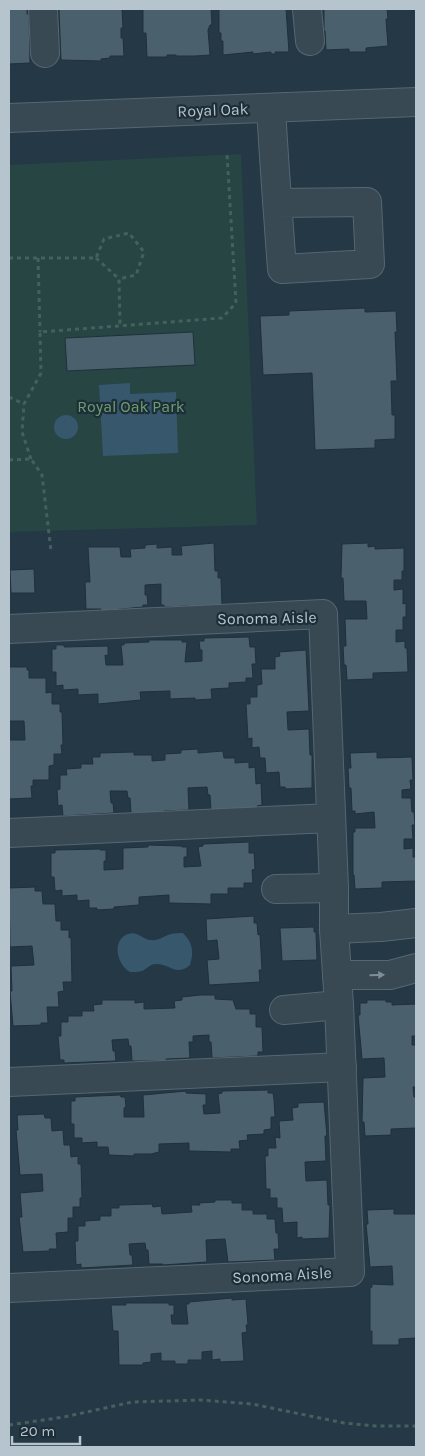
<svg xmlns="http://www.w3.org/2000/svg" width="425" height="1456" viewBox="0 0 425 1456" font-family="Karla,sans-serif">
<rect width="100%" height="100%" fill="#243845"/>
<!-- green -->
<path fill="#264543" d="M241 154 257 525 9 532V165Z"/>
<!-- water -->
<g fill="#37576d">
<path d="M130 383V394L176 392 178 453 103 456 99 385Z"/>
<circle cx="66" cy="427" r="12"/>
<path d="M183 933C193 943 194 952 190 965 176 977 171 964 156 964 150 964 147 969 142 971 139 972 133 972 130 972 117 965 111 940 128 934 138 931 142 939 150 940 160 941 163 936 171 934 175 933 180 933 183 933Z"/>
</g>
<!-- building -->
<g fill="#4a606d" stroke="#20303b">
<path d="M9 9H27V14H29L30 63 9 64Z"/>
<path d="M59 9H122L123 28H121V38H123L124 56H110V58L101 59V61L61 60Z"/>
<path d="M143 9H211L212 25H210L208 30 210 55 195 56H176V55H167V57H147L146 33H143Z"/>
<path d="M219 9H286L289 52H275L276 54H271V52L253 54V52L223 55V41H221V33H219Z"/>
<path d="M324 9H387L388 19H386L388 46 366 48V52H349V49L326 50 325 31H324Z"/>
<path d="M365 308V312L396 311 397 332H395L397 381H391L392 415H395V439L375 440V448L315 450 312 373 263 375 260 316 289 315V311Z"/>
<path d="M193 332 195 365 67 371 65 338Z"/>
<path d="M214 543 215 571H218V578H221L222 605 189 608V606L164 607V605H161V584L145 585V595H147L148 605H143V607L101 611V609H86L85 582H90L88 547H120L121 557H131L130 549 145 548V545L157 544V548L172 547V555H182L181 546Z"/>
<path d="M368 543V547L375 546V549L404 548V571H402V580H394V590L403 589V604L406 603V617H403V630H396V642L405 641V648H407L408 672 373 673V679L347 680 346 665H344L343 646H346L345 619H367L366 601H344L343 578H341L342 544Z"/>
<path d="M34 569 35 593H11L10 570Z"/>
<path d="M249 637 250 647H255L256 664H252L253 678H246V682L229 683V688L211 689 212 699 195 700V698L170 699V691L140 692 141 700 98 704V694L78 695V689L63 690V685L56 686V672H52V649H56V645H64V647L108 646V656L105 655 106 665H123L121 645H124V643L149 642V640H182V642H187L185 662 202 661V650H200L199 641H204V638Z"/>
<path d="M306 650 309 711 287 712 288 730 309 729 310 755H312V788L286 789 285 787H280L279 772 266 773 265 758H260L259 747 252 748V738L248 739 246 704H250V697H257V685L262 684 261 669H275V657L280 656 279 652Z"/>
<path d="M9 667H27V670H29V678H46V693L52 692V704H60V712H62L63 745H61L62 754H54V765L49 766V780H33V786H31L32 798 9 799V740H25L24 721H9Z"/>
<path d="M198 749V753L223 751 224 758H235V763L249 762V768L255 767 256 784 261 783 262 805 257 806V808L211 811 210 795H208L207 787 188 788 189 810 164 811V813H131L130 798H128L127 791H110L111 803H113L114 813 63 816 62 805 58 806 57 790 60 789V775H67L66 769 81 768V764H93L92 757H100V753L134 752V755H152V761L165 760V754L181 753V750Z"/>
<path d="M377 752V758L412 757 413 780H410L411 789 402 790V798H411L412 812H414L415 825H412L413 839H404V849L413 848V857H416V881L382 882V888L355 889 354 875H353V832H355V828H375L374 812 355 814V811H352L351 788H349L348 768H351L350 753Z"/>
<path d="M249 842V853H254L255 869 252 870 253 883H244V888H228V894H211V904L169 903V895L139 897V905L114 907V909L97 910V908H89V900L77 901V895L62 896V890L55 891 54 877H51V853H55V850L100 849V850H106V861H104V870L123 869V848L148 847V845L182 846V847H187V857H184V867L201 866 198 847 203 846V844Z"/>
<path d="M35 887V891H42L43 904H55L56 921H61V930H69V938L71 937 72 982H63L64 991 58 992 59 1007H47L48 1023H41V1025L13 1026 10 991H12L11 966 34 965 32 946 10 947 9 888Z"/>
<path d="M254 916V923H257L258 935 260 934 262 970H259L260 982 209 985 207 960 219 959 217 940 207 941 206 919Z"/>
<path d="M314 927V932H316L317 960 282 961 280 928Z"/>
<path d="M200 995H215V999L233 1000 236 1009H250V1014H256V1027H262L263 1052H258V1056L212 1058 211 1042H209V1035L193 1036V1042H189L190 1058 166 1059V1061H132L131 1046H129L128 1039 112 1040 113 1051H115L116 1061 64 1063V1060H60L58 1036H61V1022H68V1016H82V1011H94L93 1005 102 1004V1000H135V1003L144 1002V1009L175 1008 174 1001 182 1000V997Z"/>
<path d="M367 1000H386V1002H392V1005L416 1004V1036H412V1045H416V1087H413L414 1097H416V1128L391 1129V1135L365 1136 364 1122H362L363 1078 385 1077 384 1058 362 1059 358 1015H360V1003H367Z"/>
<path d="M268 1090V1093H273L274 1099 275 1117H271V1129L264 1130V1134L247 1135 248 1140 239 1141 240 1149H231V1152L189 1151V1143L159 1144V1152L151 1154H134V1156L109 1155 108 1147H97V1142L82 1143V1138H74V1124H71V1101H75V1097L120 1095 121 1097H125L126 1107 124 1108V1117H144L143 1095 186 1091V1093L206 1094V1105H203L204 1114 220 1113 218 1094 222 1093V1091Z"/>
<path d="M324 1102 327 1136H325L326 1161 305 1162 306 1181 327 1180 328 1205H330L329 1238 302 1239V1237L297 1238V1222L283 1223 282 1208H277V1198H270V1189H266L265 1156H268V1148H276L275 1137 280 1138 279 1121 293 1120 292 1108 298 1107V1103Z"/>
<path d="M44 1114 45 1118H51L52 1131 63 1130 64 1145H70L71 1157 78 1156V1164H81L82 1198H80V1207H73V1218H68V1232L56 1233 57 1249H49L50 1251 23 1252 19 1217H22L20 1193 43 1191 42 1174 20 1175 16 1130H18L17 1115Z"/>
<path d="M215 1200H232V1203H242V1210H253V1214H267V1219H275L276 1233H278L279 1249H274L275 1260 228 1262 225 1239 206 1240 207 1262 163 1265V1264H149L148 1250H146L145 1243 129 1244 130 1255H132L133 1265 81 1268V1264L76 1265 75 1241H78V1226H85V1221L100 1220V1216H111V1208H119V1205L152 1204 153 1207 161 1206 162 1214 192 1212 191 1205H200L199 1203 215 1202Z"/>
<path d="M394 1209V1214H416V1338L399 1339V1345H372V1331H370V1288L372 1287V1284L393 1285 392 1266 370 1267 366 1224H368L367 1210Z"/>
<path d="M232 1298V1300L246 1299 248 1325H246L247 1332 242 1333 244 1361 220 1362V1359L212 1360V1351L202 1352V1360H188V1364H175V1361H161V1353L151 1354V1362L143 1363V1365H119L118 1331H113L111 1305H126V1303H169V1305H174V1315H171L172 1324H188L186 1304H189V1302Z"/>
</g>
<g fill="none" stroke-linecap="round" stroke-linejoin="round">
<defs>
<g id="minor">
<path d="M43 9 45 53"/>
<path d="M307 9 310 41"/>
<path d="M271 108C274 161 278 215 282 269L370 264 367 202 277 203"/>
<path d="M9 118 416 102"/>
<path d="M9 629 323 614 334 888V929L339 1005 350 1272 9 1288"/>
<path d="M9 833 331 818"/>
<path d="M276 889 334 888"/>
<path d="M334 929 381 927 416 923"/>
<path d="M337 975H390L416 968"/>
<path d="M284 1010 339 1005"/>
<path d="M9 1082 342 1067"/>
</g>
</defs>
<!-- minor casing -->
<use href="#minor" stroke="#576771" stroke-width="30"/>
<!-- path -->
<g stroke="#45615f" stroke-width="3" stroke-dasharray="4 4" stroke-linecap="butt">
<path d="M9 258H96L104 239 129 233 144 252 136 275 119 279 120 325"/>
<path d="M38 258 40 332"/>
<path d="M96 258 119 279"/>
<path d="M9 397 24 404"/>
<path d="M31 459 22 432 24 404 41 373 40 332 222 318 236 303 227 154"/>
<path d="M9 460 31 459 42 475 51 551"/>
<path d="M9 1425 64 1417 132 1402 201 1400 252 1404 344 1423 376 1426H416"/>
</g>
<!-- minor -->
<use href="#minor" stroke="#394954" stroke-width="28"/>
</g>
<!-- one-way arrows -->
<defs><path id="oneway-solid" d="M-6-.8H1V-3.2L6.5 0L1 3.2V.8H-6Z" transform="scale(1.25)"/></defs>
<use fill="#7e8d97" href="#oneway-solid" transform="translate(377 975) rotate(-2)"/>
<g text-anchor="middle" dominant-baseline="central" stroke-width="4.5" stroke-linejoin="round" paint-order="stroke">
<!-- street labels -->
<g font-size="16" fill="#b6c4cd" stroke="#1e2e39">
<text transform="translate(213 110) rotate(-2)">Royal Oak</text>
<text transform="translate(267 618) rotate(-1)">Sonoma Aisle</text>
<text transform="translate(282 1275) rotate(-3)">Sonoma Aisle</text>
</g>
<!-- park labels -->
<g font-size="16" fill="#6ba06e" stroke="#1e2e39">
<text x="131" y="406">Royal Oak Park</text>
</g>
</g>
<!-- border -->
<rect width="425" height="1456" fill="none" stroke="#b6c4cd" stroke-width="20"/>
<!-- scale -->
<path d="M12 1436v8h68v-8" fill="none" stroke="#b6c4cd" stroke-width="2.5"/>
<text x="20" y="1436" font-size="15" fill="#b6c4cd" stroke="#1e2e39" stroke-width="4" paint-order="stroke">20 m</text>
</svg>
